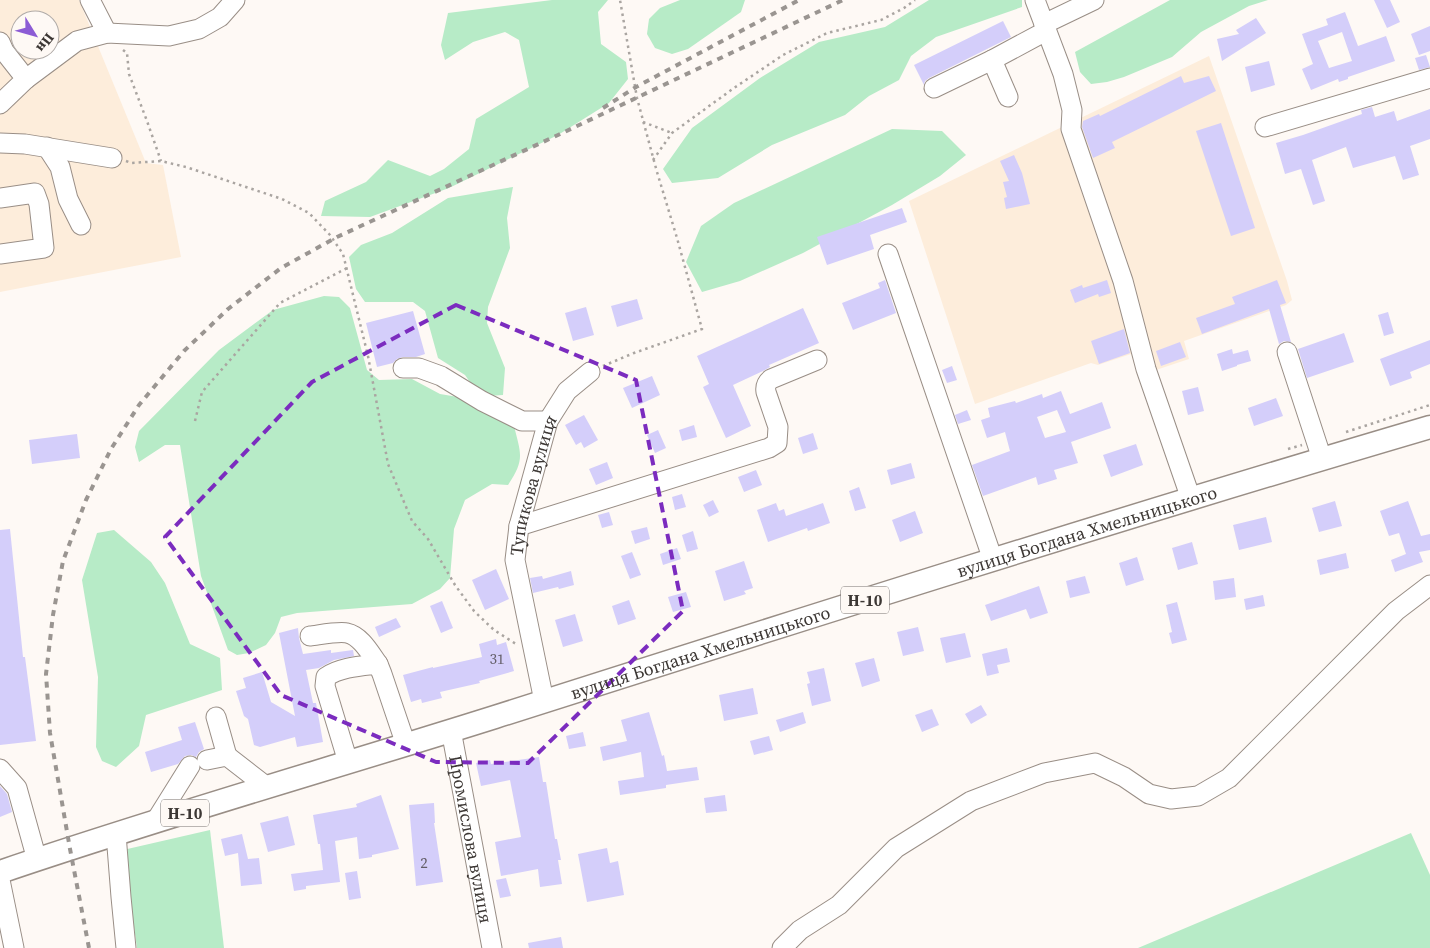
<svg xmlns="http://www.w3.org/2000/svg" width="1430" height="948" viewBox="0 0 1430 948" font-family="'Source Serif 4',serif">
<rect width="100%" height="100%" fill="#fef9f5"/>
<!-- industrial -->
<g fill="#fdeddb" fill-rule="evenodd">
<path d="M0 0H79L146 163 163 165 181 257 0 292ZM20 20H50V50H20Z"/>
<path d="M1209 56 1287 281 1292 300 1286 305 1184 341 1189 359 1138 376 1131 354 1098 365 1091 363 975 404 909 201Z"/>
</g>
<!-- green -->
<g fill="#b7ebc7">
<path d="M552 0H608L598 12 601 44 626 62 628 79 609 103 558 135 449 188 370 217 321 216 325 201 366 182 388 160 430 176 444 169 469 149 476 119 529 87 519 40 505 32 473 42 445 60 441 45 448 13Z"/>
<path d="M680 0H745L741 12 688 49 672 54 655 48 647 34 649 19 660 8Z"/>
<path d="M929 0H1022V7L936 37 911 56 899 80 869 96 845 115 772 145 718 178 672 183 663 169 692 128 760 78 819 42 885 27Z"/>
<path d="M1170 0H1268L1249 6 1201 32 1172 57 1124 77 1107 82 1091 84 1080 72 1075 52Z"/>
<path d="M892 129 942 131 966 155 940 176 892 205 803 253 740 281 702 292 686 262 701 226 734 203Z"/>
<path d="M513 187 507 218 510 248 488 307 487 323 505 368 503 395 487 396 474 388 465 375 438 358 425 311 413 302H365L356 289 349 257 361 245 392 233 448 198Z"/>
<path d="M324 296 339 297 350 308 367 370 379 380 412 379 440 394 470 399 514 426C521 454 525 460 508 485L492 484 465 500 454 529 450 578 440 589 412 604 297 613 281 617 275 633 266 645 249 653 237 655 228 650 201 576 180 445H165L139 462 135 447 139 431 219 350 273 310Z"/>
<path d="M114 530 151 562 165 583 190 644 220 658 222 690 146 715 139 746 116 767 102 761 96 747 98 677 82 580 97 533Z"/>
<path d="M210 830 224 948H137L123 850Z"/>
<path d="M1411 833 1430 875V948H1138Z"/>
</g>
<!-- building -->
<g fill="#d4cefa" fill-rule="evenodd">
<path d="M1374 0H1390L1400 22 1387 28Z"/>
<path d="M1345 12 1358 46 1386 36 1395 61 1348 77V79L1339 82 1338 79 1311 90 1302 69 1313 64 1302 34 1328 25 1326 19ZM1342 32 1352 61 1329 68 1318 41Z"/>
<path d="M1256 18 1266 33 1222 61 1217 39 1239 34 1236 30Z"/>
<path d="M1003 21 1011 37 929 78 925 81 924 85 914 65Z"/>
<path d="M1430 26V51L1419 55 1411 34Z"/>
<path d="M1426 55 1430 67 1419 70 1415 58Z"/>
<path d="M1269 61 1275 85 1251 92 1245 67Z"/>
<path d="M1181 76 1184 83 1209 76 1216 91 1112 142 1115 148 1093 158 1082 127 1083 121 1099 114 1100 116Z"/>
<path d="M1372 107 1375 117 1394 111 1397 121 1430 109V139L1410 146 1419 175 1403 180 1395 156 1353 168 1346 147 1312 160 1325 201 1313 205 1301 169 1285 174 1276 143 1303 135 1362 114 1361 110Z"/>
<path d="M1221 123 1255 228 1231 236 1196 131Z"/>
<path d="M1014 155 1022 173 1030 204 1006 209 1004 198 1007 197 1003 182 1009 181 1000 161Z"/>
<path d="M902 208 907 222 870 235 874 249 827 265 817 237Z"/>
<path d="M885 280 896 313 853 330 842 303 880 288 878 283Z"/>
<path d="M1107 280 1111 293 1099 297 1098 294 1075 303 1070 290 1082 285 1083 288Z"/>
<path d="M1277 280 1286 303 1280 305 1291 342 1284 341 1279 344 1269 309 1202 334 1196 318 1235 304 1232 297Z"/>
<path d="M637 299 643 319 617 327 611 306Z"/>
<path d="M586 307 594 335 573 341 565 313Z"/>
<path d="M803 308 819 343 769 365 770 367 763 371 733 385 751 426 726 438 703 387 709 384 697 356Z"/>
<path d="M413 311 425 354 416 357H403L397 359 393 363 377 367 366 323Z"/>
<path d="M1388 312 1394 333 1384 336 1378 315Z"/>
<path d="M1124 329 1130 353 1099 364 1091 341Z"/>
<path d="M1344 333 1354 362 1307 378 1298 349Z"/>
<path d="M1430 340V364L1410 372 1412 378 1390 386 1380 359Z"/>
<path d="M1180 342 1186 357 1161 366 1156 351Z"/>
<path d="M1232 349 1233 354 1248 350 1251 361 1237 365V366L1222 371 1217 354Z"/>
<path d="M952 366 957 380 947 383 942 370Z"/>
<path d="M652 376 660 395 632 408 623 388Z"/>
<path d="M1198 387 1204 411 1188 415 1182 391Z"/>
<path d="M1061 391 1070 414 1102 402 1111 428 1071 442 1078 463 1054 470 1057 479 1038 485 1036 477 983 496 972 465 1010 451 1005 432 987 438 981 420 990 417 988 408 1015 401 1016 403 1042 394 1043 398ZM1057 410 1066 432 1045 438 1037 417Z"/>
<path d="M1276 398 1283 416 1254 426 1248 408Z"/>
<path d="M967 410 971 420 958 424 955 415Z"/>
<path d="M584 415 598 440 584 448 581 442 576 445 565 425Z"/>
<path d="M694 425 697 437 682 441 679 430Z"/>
<path d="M658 430 666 448 655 453 647 435Z"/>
<path d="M813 433 818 449 803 454 798 438Z"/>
<path d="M77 434 80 458 32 464 29 440Z"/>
<path d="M1136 444 1143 465 1111 477 1103 455Z"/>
<path d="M607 462 613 478 596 485 589 469Z"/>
<path d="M911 463 915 478 891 485 887 470Z"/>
<path d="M756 470 762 485 744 492 738 477Z"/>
<path d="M859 487 866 508 855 511 849 491Z"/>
<path d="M682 494 686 507 675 510 672 497Z"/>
<path d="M713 500 719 512 709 517 703 505Z"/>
<path d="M1335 501 1342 526 1319 532 1312 508Z"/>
<path d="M1408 501 1421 536 1430 534V550L1419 552 1423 562 1395 572 1391 560 1406 554 1399 533 1389 536 1380 511Z"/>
<path d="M776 503 779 511 784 509 786 516 823 503 830 523 808 531 807 528 768 542 757 510Z"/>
<path d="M915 511 923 533 900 542 892 520Z"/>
<path d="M609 512 613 525 602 528 598 515Z"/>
<path d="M1266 517 1272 542 1239 550 1233 525Z"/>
<path d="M647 527 650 539 635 544 631 531Z"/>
<path d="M10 529 23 657H25L36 741 0 745V530Z"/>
<path d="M693 531 698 549 687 552 682 535Z"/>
<path d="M1192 542 1198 564 1178 570 1172 548Z"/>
<path d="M677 548 681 559 663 565 660 554Z"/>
<path d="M632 552 641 575 630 579 621 556Z"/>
<path d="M1346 553 1349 568 1320 575 1317 560Z"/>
<path d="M1137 557 1144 580 1126 586 1119 563Z"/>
<path d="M744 561 753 588 744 591 746 594 724 601 715 571Z"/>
<path d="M496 569 509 599 485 610 472 580Z"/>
<path d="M571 571 574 585 559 589 558 587 533 593 530 578 542 576 543 579Z"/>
<path d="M1085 576 1090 593 1070 598 1066 581Z"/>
<path d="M1234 578 1236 597 1215 600 1213 581Z"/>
<path d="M1039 586 1048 613 1030 619 1026 609 991 621 985 605Z"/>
<path d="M686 592 691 607 673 612 668 597Z"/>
<path d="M1263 595 1265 606 1246 610 1244 599Z"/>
<path d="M629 600 636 619 618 625 612 606Z"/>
<path d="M442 601 453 628 441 633 430 606Z"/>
<path d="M1177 602 1187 640 1172 644 1169 633 1172 632 1166 605Z"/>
<path d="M575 614 583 641 563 647 555 620Z"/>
<path d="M396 618 401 627 379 637 375 627Z"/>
<path d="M918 627 924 651 903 656 897 632Z"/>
<path d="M298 628 299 638 303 654 331 650V653L353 650 354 656 334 660 319 668 306 670 313 703H316L323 742 297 747 295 737 260 747 254 745 248 719 244 716 236 691 246 688 243 678 262 672 271 702 295 716 279 633Z"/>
<path d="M965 633 971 657 946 663 940 638Z"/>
<path d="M496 639 497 645 506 642 514 671 479 681 480 683 440 692 442 698 422 703 421 699 411 702 403 675 433 667V668L482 657 479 644Z"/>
<path d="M1007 648 1010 662 997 665 999 673 987 676 982 654Z"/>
<path d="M874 658 880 681 862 687 855 663Z"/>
<path d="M824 668 831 701 812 706 807 684 810 683 807 672Z"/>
<path d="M753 688 758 714 724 721 719 695Z"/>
<path d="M981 705 987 715 971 724 965 714Z"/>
<path d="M932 709 939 725 922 732 915 715Z"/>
<path d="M649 712 662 756 664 755 667 771 697 767 699 780 666 785V788L620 795 618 781 644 777 641 752 603 761 600 747 627 741 621 720Z"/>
<path d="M803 712 806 723 780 732 776 720Z"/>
<path d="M195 722 204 749 199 752 196 757 191 755 185 756 178 764 151 772 145 752 182 740 178 727Z"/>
<path d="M583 732 586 746 569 749 566 736Z"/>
<path d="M769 736 773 750 754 755 750 741Z"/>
<path d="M539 757 543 782H546L555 839H557L561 860H558L562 884 540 887 538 869 501 876 495 842 521 837 510 780 481 786 476 763 490 760 491 764Z"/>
<path d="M0 786 7 794 12 812 0 817Z"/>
<path d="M381 795 399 849 372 855V857L359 859 357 837 335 841 340 882 306 886V889L294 891 291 874 323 870 320 844H318L313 815 357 807 356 804Z"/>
<path d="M725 795 727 811 706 813 704 798Z"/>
<path d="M434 803 435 823H434L443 882 416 886 409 805Z"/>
<path d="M288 816 295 845 268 852 260 823Z"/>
<path d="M242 834 248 859 259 858 262 884 241 886 238 853 225 856 221 839Z"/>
<path d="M607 848 610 863 618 861 624 895 587 902 578 854Z"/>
<path d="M357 871 361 898 349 900 345 873Z"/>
<path d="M506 878 511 896 500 898 496 880Z"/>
<path d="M561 937 563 948H529L528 943Z"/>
</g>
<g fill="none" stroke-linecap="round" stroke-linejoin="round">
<defs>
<g id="minor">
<path d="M90 0 107 33"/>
<path d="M1035 0 1063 74 1072 110 1071 129 1123 281 1146 369 1191 499"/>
<path d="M1044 24 1094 0"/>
<path d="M0 42 4 51 26 79 0 104"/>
<path d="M26 79 77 41 107 33 169 36 199 29 220 17 235 0"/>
<path d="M934 88 992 60"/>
<path d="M1008 97 992 60 1046 31"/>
<path d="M1265 127 1430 78"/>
<path d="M0 143 25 144 112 158"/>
<path d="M47 147 60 167 68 199 81 225"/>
<path d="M0 198 35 193 39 204 44 248 0 254"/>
<path d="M888 254 993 560"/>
<path d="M1287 352 1322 459"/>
<path d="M403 368H419L441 376 482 401 522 421H548"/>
<path d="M519 526 769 448 777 443 778 427 766 392C765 386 766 383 771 379L817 360"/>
<path d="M310 636C319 635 339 631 347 633 361 636 370 653 378 664"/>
<path id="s1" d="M544 701 515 560 519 526 548 421 567 391 590 372"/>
<path d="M216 717 227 756"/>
<path id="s2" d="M451 730 492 948"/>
<path d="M207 760 227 756 267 787"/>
<path d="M348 762 325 686 326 677C340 667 361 666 378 664L382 674 406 745"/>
<path d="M0 769 17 788 37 860"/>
<path d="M155 822 190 766"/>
<path d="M116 834 121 897 126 948"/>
<path d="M0 880 14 948"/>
<path d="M782 948 800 930 839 905 896 848 971 801 1044 773 1095 763 1124 777 1149 794 1171 799 1198 796 1229 778 1396 611 1430 585"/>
</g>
<g id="major">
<path id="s3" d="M0 872C164 816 330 769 495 717 806 618 1117 519 1430 427"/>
</g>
</defs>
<!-- minor casing -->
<use href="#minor" stroke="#998e86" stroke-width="21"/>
<!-- major casing -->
<use href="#major" stroke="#998e86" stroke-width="25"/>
<!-- path -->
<g stroke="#aaa5a1" stroke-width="2.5" stroke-dasharray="2.5 4" stroke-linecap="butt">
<path d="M123 50 127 53 129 74 147 121 161 161"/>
<path d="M643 122 672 133"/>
<path d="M653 160 672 133 734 88 783 55 827 33 881 20 904 8 915 0"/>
<path d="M126 161 131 163 161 161 186 167 282 199 309 213 330 235 343 254 368 356 388 464 412 521 428 539 455 585 474 611 494 630 516 644"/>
<path d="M603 366 634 353 702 329 677 238 657 172 637 98 620 0"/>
<path d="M195 421 202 392 280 303 347 268"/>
<path d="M1346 432 1430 405"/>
<path d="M1288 449 1302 445"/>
</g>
<!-- minor -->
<use href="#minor" stroke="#fff" stroke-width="19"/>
<!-- major -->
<use href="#major" stroke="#fff" stroke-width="22"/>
<!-- rail -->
<g stroke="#9a9591" stroke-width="4" stroke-dasharray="6 6" stroke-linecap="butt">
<path d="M603 108 636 87 799 0"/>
<path d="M89 948 70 849 50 733 46 674 53 615 63 561 86 500 111 449 139 405 184 351 228 309 281 268 337 237 558 135 843 0"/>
</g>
</g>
<!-- marked area -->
<path fill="none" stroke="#7b2cbf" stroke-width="4" stroke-dasharray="10 6" stroke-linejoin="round" d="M456 305 636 380 683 611 528 763 436 762 281 695 165 537 312 382Z"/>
<g text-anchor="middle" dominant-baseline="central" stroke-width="4" stroke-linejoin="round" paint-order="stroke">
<!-- number labels -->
<g font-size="15" fill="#625d66">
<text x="497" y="658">31</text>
<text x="424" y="862">2</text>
</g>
<!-- shield labels -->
<g fill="#fef9f5" stroke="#76716e" stroke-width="1">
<rect x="841" y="586.5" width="48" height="27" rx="4"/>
<rect x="161" y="799.5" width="48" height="27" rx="4"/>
</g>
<g font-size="16" font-weight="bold" fill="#3c3734">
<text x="865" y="600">Н-10</text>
<text x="185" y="813">Н-10</text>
</g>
<!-- street labels -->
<g font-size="18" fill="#3c3734" stroke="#fef9f5">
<text stroke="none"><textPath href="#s1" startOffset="221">Тупикова вулиця</textPath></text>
<text stroke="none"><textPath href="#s3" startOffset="1139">вулиця Богдана Хмельницького</textPath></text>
<text stroke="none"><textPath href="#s3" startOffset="734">вулиця Богдана Хмельницького</textPath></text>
<text stroke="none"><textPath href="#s2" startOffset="111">Промислова вулиця</textPath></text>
</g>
</g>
<!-- north arrow -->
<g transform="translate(35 35) rotate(127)"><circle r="24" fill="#fef9f5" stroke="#b0aba8"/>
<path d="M0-4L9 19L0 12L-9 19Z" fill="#8c5cd5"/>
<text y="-8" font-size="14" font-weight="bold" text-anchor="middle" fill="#3c3734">Пн</text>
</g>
</svg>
